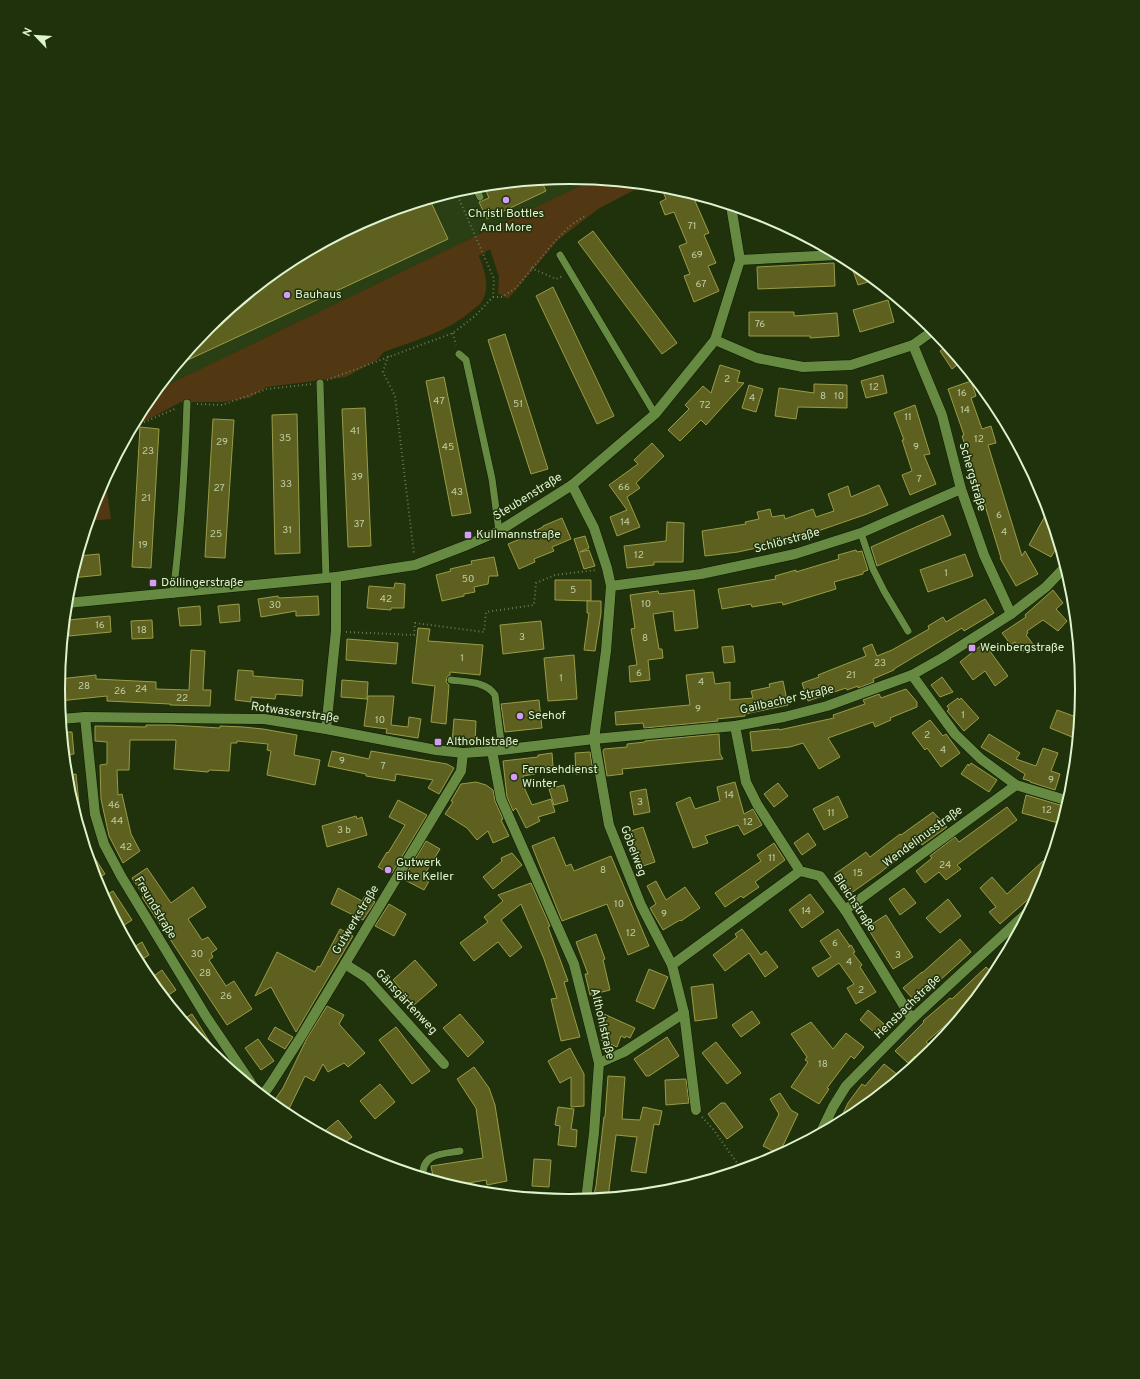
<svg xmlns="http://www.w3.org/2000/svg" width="1140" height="1379" viewBox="0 0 1140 1379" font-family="Overpass,sans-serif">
<rect width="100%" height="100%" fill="#20320c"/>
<!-- built -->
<path fill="#2a3f14" d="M570 178 592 180 157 390 208 327 286 264 374 216 470 187Z"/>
<!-- green -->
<g fill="#523713">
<path d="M592 180 636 184 638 188 598 209 558 240 508 299 498 293 499 277 490 249 479 256C484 269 491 287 482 301 481 303 478 306 476 307 451 331 416 340 384 352L377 360 346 377 267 387 249 398 222 402H181L132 428 144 405 157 390Z"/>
<path d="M105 478 111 519 89 521 97 493Z"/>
</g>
<!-- building -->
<g fill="#5e601f" stroke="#989c47">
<path d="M541 180 546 191 487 219 479 202 489 198 484 186Z"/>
<path d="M661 187H670L703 198 695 201 709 233 704 235 716 263 708 266 719 291 694 302 684 276 690 274 679 246 687 243 674 212 665 215 660 202 666 199Z"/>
<path d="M430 200 448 239 177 365 208 327 286 264 374 216Z"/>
<path d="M593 231 677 343 662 354 578 242Z"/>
<path d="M850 262 855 264 874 280 858 285Z"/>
<path d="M834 263 835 286 758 289 757 267Z"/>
<path d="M553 287 614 416 597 424 536 296Z"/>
<path d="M888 300 894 322 860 332 853 310Z"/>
<path d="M749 312H794V316L837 313 839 336 810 338V336H749Z"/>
<path d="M505 334 548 469 531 474 488 340Z"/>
<path d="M947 346 961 362 952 369 940 351Z"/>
<path d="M720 365 740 371 737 382 744 383 706 425 701 420 680 441 668 430 689 409 685 405 703 386 711 393Z"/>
<path d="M883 375 887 393 866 398 861 381Z"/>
<path d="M444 377 471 513 452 516 426 381Z"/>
<path d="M971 381 976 396 971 398 982 429 991 426 996 443 988 445 1022 556 1025 551 1038 574 1016 586 1000 558H1001L983 499 962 436 964 435 948 389Z"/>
<path d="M814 384 847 385V408L798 407 796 419 775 416 779 388 814 393Z"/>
<path d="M749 385 763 389 756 412 742 408Z"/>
<path d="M915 405 930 454 924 455 936 484 910 495 902 475 912 471 902 440H904L894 413Z"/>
<path d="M365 408 371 546 348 547 342 409Z"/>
<path d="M297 414 300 553 275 554 272 415Z"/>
<path d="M213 419 234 420 225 558 205 557Z"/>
<path d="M140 427 159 429 151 568 132 567Z"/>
<path d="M652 443 664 456 636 483 640 488 627 497 640 527 617 536 610 517 627 510 609 485 638 464 634 460Z"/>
<path d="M879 485 888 505 867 514 789 541 738 552 705 556 702 531 746 524 745 522 759 519 757 512 770 509 772 517 784 515 785 519 813 509 816 517 834 511 828 494 848 486 851 497Z"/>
<path d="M943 515 951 535 877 566 871 547Z"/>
<path d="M1045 516 1051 519 1058 545 1051 557 1029 545Z"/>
<path d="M562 518 571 539 552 547 554 551 534 559 535 562 519 569 508 544 525 537 524 536 543 527V526Z"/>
<path d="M667 522 684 523 683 562H654V565L627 568 624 546 666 541Z"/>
<path d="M585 536 589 548 580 552 589 550 595 566 584 569 574 539Z"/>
<path d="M856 550 857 552 862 551 868 570 863 572V574L834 582 836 589 783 605 782 602 752 607 751 604 722 609 718 589 776 579 775 576 796 570V572L839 559 838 555Z"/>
<path d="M99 554 101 575 71 578 78 556Z"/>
<path d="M965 554 973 576 928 592 920 570Z"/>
<path d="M494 557 498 576H489L488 584 474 587 475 592 464 594V596L442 601 436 575 451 571 450 569 472 564 471 561Z"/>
<path d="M555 580H591V601L555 600Z"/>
<path d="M395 583 405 584 404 608H391V610L367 608 369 586 394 588Z"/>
<path d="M694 590 698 628 675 631 673 611 653 614 659 649H662L663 658 648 660 650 680 630 682 629 666 637 665 631 629 635 628 630 595 658 591 659 594Z"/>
<path d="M1053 590 1063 603 1056 609 1067 621 1058 631 1043 620 1027 631 1028 633 1026 635 1033 644 1022 652 1015 642 1011 645 1002 633 1026 617 1025 615Z"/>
<path d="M278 596 279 598 318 596 319 615 296 616V611L261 617 258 599Z"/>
<path d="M985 599 994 613 964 631 962 628 894 669V670L873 679 874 682 858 688V686L847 690 846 688 808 701 802 683 819 677 818 675 866 656 863 648 872 644 877 656 892 650 929 629 928 626 943 617 946 622Z"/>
<path d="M587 601H601V613L595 651 584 650 589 613H587Z"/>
<path d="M239 604 240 621 220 623 218 606Z"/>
<path d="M200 606 201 625 180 626 178 608Z"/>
<path d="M110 616 111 632 69 636 68 620Z"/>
<path d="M152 620 153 638 132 639 131 621Z"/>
<path d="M541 621 544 649 503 654 500 625Z"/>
<path d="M418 628 430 629 428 641 483 645 480 675 450 672V675L447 677 446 682 449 685 446 724 431 722 435 686 412 683Z"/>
<path d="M347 639 398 643 396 664 346 660Z"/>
<path d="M984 643 1008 676 995 686 985 671 973 680 960 662Z"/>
<path d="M733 646 735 662 724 663 722 647Z"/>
<path d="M191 650 205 651 203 690H211L210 706 170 705V704L107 701V696L59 701 58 689 59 679 96 675V679L156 682V689L189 690Z"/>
<path d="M574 655 577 699 548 701 544 658Z"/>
<path d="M238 670 253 671V676L303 680 302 696 276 694 275 699 251 697V702L235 700Z"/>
<path d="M713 672 715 684 730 682V700L753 698 751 691 770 687 769 684 783 681 788 705 745 714V716L717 719 718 721 644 728 643 723 616 725 615 712 690 705 686 675Z"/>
<path d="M942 677 953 692 940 697 931 685Z"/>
<path d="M342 680 368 682 367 699 341 697Z"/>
<path d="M906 689 917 702V707L890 718 891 720 875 727 873 722 828 738 840 757 819 769 803 743 790 747 752 751 750 732 779 729V730L834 718 833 715 865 704 863 700 879 694 881 698Z"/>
<path d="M368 696H394L391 725 408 727 409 717 421 719 418 738 386 733 387 729 364 726Z"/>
<path d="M958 698 959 700 961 698 979 718 964 731 947 711 949 709 947 706Z"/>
<path d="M539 700 542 728 505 732 501 704Z"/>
<path d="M1057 710 1079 718 1077 739 1050 728Z"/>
<path d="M454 719 476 721 475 744 452 743Z"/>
<path d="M930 720 943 736 946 734 960 753 941 767 927 748 925 750 912 733Z"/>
<path d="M146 725H171L220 728V726L243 727 263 729 297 735 294 755 320 760 315 785 267 775 271 751 267 750 268 744 237 741V743H231L229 771 209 770 208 772 174 769 176 740H130L129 770H117L118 795 122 794 131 834 140 851 123 863 109 836 101 799 100 765 107 764V742L95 741V726L146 727Z"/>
<path d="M62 732H72L74 754 64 755Z"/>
<path d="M719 734 720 754 723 759 622 769 623 774 607 776 603 751 604 749 627 747V744L645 742V741Z"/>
<path d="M989 734 1020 753 1016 759 1036 766 1043 748 1058 753 1051 771 1060 774 1055 790 1030 782V781L1023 779 1025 774 981 747Z"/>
<path d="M332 751 369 759 371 751 447 764 454 768 439 794 428 788 433 780 396 774 395 781 366 776V774L328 766Z"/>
<path d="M590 752 593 772 576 774 575 753Z"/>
<path d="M552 753 553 766 535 767V774L523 776 524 787 532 805 551 799 555 812 538 817 540 821 526 828 516 808 513 811 507 797 503 761 538 757V755Z"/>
<path d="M971 763 997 780 989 792 961 774 968 764 969 766Z"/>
<path d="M76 774 80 813 75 814 68 789 66 775Z"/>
<path d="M476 782 486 785 493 790 495 801 503 819 501 820 509 836 493 843 488 831 477 840 467 828 445 814 453 802 451 801 461 784Z"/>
<path d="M735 782 744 814 753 809 762 825 744 835 738 825 705 836 708 843 693 848 676 803 690 797 695 809 720 801 717 787Z"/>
<path d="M778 783 788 796 774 807 764 794Z"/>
<path d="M564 785 568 801 554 805 549 789Z"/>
<path d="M646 789 650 812 634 815 630 792Z"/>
<path d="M1026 795 1067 807 1062 824 1022 813Z"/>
<path d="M838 796 848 817 824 830 813 809Z"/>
<path d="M398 800 427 815 392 873 390 872 389 873 378 867 387 852 388 853 405 825 389 817Z"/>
<path d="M1007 807 1017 820 957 865 961 869 946 880 939 872 925 883 916 871 932 858 930 856 955 837 959 842Z"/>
<path d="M933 812 947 827 922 845 919 841 881 872 850 894 835 874 866 852 870 857 900 834 901 835Z"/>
<path d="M356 816 357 819 362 817 367 835 327 847 322 826Z"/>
<path d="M643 827 655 862 637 868 625 833Z"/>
<path d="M808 833 816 845 802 855 794 843Z"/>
<path d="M554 837 566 866 571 864 574 871 611 856 649 946 628 955 607 904 562 921 532 846Z"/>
<path d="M426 841 440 849 426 872 432 876 424 890 403 879Z"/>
<path d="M774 843 785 860 755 882 759 887 743 898 741 896 725 907 715 893 761 861 757 855Z"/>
<path d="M89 849 105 874 95 880 86 850Z"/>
<path d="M512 853 522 865 493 889 483 877 502 861 501 858Z"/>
<path d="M1043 861 1049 867 1041 888 1000 924 989 912 996 907 980 888 992 877 1007 894Z"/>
<path d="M147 868 171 903 193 887 206 907 188 919 202 940 208 937 217 949 211 953 213 957 209 960 226 986 234 981 252 1009 227 1025 142 897 144 896 132 878Z"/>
<path d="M656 881 666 900 685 887 700 908 681 921 680 920 663 930 650 908 656 904 647 886Z"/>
<path d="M531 883 550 926 548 927 568 981 564 982 580 1037 561 1041 551 999 557 998 544 959 521 904 501 920 522 947 510 957 498 942 474 961 460 943 488 922 484 917 503 901 498 895Z"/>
<path d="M338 888 362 901 365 896 375 902 363 920 331 904Z"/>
<path d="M904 888 916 903 900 915 889 899Z"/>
<path d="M113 891 132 920 120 928 103 897Z"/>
<path d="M810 894 824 912 802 928 789 910Z"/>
<path d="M948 899 961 916 940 933 926 918Z"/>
<path d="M389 904 406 914 394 936 375 926Z"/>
<path d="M886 915 913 957 893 969 867 927Z"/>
<path d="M340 929 353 936 296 1032 271 987 255 996 277 952 315 972 318 966 320 967Z"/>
<path d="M742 929 761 955 766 951 778 967 765 977 749 953 725 971 713 955 737 937 735 934Z"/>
<path d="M838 929 850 946 848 947 851 945 855 952 853 953 862 965 860 967 876 992 856 1004 847 988 854 984 839 963 818 977 812 968 831 957 820 941Z"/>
<path d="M596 934 605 959 603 960 610 990 590 995 585 974H588L576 942Z"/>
<path d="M960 939 971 952 938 982 937 980 914 1000 903 988 922 972V973Z"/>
<path d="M142 942 149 955 138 962 131 949Z"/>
<path d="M415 960 437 985 414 1005 393 980Z"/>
<path d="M986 967 995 975 952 1027 948 1023 926 1042 930 1045 917 1058 915 1056 908 1063 895 1051 924 1022 923 1021 950 998 952 999Z"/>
<path d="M649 969 668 977 654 1009 636 1001Z"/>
<path d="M162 970 176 990 164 998 151 978Z"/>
<path d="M713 984 717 1018 695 1021 691 987Z"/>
<path d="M327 1006 344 1015 339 1024 365 1053 348 1067 344 1063 328 1072 323 1064 314 1081 305 1076 286 1115 272 1104 283 1088 307 1038Z"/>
<path d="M868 1010 884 1024 875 1033 860 1020Z"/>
<path d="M752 1011 760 1023 741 1037 732 1025Z"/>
<path d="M192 1014 215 1050 210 1054 182 1020Z"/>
<path d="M460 1014 484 1042 468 1057 443 1028Z"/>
<path d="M604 1014 635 1028 630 1038 626 1036 625 1038 621 1036 617 1047 601 1040 605 1030 598 1027Z"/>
<path d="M811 1022 833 1049 846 1033 864 1047 854 1059 851 1056 827 1088 829 1089 819 1104 791 1087 808 1062 805 1060 807 1057 791 1034Z"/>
<path d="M275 1027 293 1037 285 1049 268 1039Z"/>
<path d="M396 1027 430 1071 412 1084 379 1040Z"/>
<path d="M667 1037 679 1056 649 1076H646L634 1059Z"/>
<path d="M258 1039 274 1061 261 1070 245 1048Z"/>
<path d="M716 1042 741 1073 727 1084 702 1053Z"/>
<path d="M570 1048 584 1074V1106L571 1107V1077L560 1083 548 1061Z"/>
<path d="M884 1064 898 1075 880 1094 854 1115 838 1124 848 1103 862 1084 865 1086Z"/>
<path d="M474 1067 489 1088 495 1105 507 1181 487 1185 486 1180 451 1186 434 1181 431 1166 483 1158 476 1108 457 1079Z"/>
<path d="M608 1076 625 1077 622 1119 640 1120 643 1107 662 1111 659 1125 654 1124 646 1173 631 1171 637 1137 616 1135 608 1198 593 1199 596 1186 604 1117H605Z"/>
<path d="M686 1079 689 1103 666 1105 665 1080Z"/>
<path d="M380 1084 395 1102 375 1119 360 1101Z"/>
<path d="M780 1093 791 1110 798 1114 779 1154 763 1146 779 1114 770 1099Z"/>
<path d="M721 1103H725L743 1127 727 1139 708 1114Z"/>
<path d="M558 1107 574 1109 571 1129 577 1130 576 1147 558 1145 560 1126 555 1125Z"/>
<path d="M338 1120 352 1137 342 1145 321 1134Z"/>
<path d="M534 1159 551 1160 549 1187 532 1186Z"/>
</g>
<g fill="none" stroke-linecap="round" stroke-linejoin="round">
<defs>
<g id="service">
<path d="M475 187 480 197"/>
<path d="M560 255 655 414"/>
<path d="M459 354 466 360 492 479 499 531"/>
<path d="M320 383 326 578"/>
<path d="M861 533 873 569 884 591 908 631"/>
<path d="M173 594C181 530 185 467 187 403"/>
<path d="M451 680C466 682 486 681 495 695L502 750"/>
<path d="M423 1177C421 1153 443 1154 460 1151"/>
</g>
<g id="minor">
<path d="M740 260 837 255"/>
<path d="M715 340 757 358 803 367 851 365 913 345 934 330"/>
<path d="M913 345 942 415 961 489 984 555 1011 614"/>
<path d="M572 485 594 528 607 568 611 586 606 651 594 739 609 825 641 905 672 965"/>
<path d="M611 586 701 574 795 554 861 533 961 489"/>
<path d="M67 603 336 577 415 565 467 545 499 531 572 485 655 414 715 340 740 260 731 206"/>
<path d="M912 675 955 734 981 759 1016 785 1069 801"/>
<path d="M85 717 95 814 104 844 121 876 207 1018 257 1092"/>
<path d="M735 726 746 782 757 804 800 871 820 876 845 910 912 1019"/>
<path d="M326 729 336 631V577"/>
<path d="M492 751 501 799 574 964 599 1063 594 1133 586 1200"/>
<path d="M845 910 1016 785"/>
<path d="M345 964 367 978 444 1064"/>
<path d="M684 1013 696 1110"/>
<path d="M599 1063 624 1052 684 1013 672 965 800 871"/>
<path d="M262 1096 270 1085 299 1040 461 771 463 753"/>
<path d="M820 1134 833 1107 846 1086 912 1019 1029 911"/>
<path d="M522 1197 529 1196 586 1199"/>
</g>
<path id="tertiary" d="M61 719 85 717 264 719 326 729 436 750 463 753 492 751 594 739 735 726 784 717 827 706 912 675 942 658 1011 614 1046 587 1065 567"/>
</defs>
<!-- service casing -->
<use href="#service" stroke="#0d1803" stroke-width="8"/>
<!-- minor casing -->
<use href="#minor" stroke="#0d1803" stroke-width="11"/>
<!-- tertiary casing -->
<use href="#tertiary" stroke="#0d1803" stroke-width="11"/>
<!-- path -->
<g stroke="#667a54" stroke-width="2" stroke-dasharray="1 3" stroke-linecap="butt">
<path d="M531 268 556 279 563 276"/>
<path d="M493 297H502L516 288 555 241 571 225 585 216"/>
<path d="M453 333 456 345"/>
<path d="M388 356 383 372 395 396 414 554"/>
<path d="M327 380 453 333 475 316 493 297 494 279 456 192"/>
<path d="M197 404 222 405 267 389 312 384"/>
<path d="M133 427 177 408"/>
<path d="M346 632 414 635 415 623 484 632 486 612 534 605 536 583 555 575 596 570"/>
<path d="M702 1117 713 1129 742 1170"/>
</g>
<!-- service -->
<use href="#service" stroke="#668a42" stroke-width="7"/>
<!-- minor -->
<use href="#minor" stroke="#668a42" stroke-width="10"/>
<!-- tertiary -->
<use href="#tertiary" stroke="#668a42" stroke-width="10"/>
</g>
<!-- markers -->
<g fill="#d59bfa" stroke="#20320c" stroke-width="1.5">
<circle cx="506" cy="200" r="4"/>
<circle cx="287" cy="295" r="4"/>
<rect x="464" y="531" width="8" height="8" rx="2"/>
<rect x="149" y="579" width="8" height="8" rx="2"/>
<rect x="968" y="644" width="8" height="8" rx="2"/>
<circle cx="520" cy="716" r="4"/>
<rect x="434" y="738" width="8" height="8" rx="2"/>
<circle cx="514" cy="777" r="4"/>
<circle cx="388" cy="870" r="4"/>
</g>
<g text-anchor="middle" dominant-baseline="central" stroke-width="3" stroke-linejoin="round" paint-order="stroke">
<!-- number labels -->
<g font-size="10" fill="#becea2">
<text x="692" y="226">71</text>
<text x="697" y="255">69</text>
<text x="701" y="284">67</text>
<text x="760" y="324">76</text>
<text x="727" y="379">2</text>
<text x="874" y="387">12</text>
<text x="962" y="393">16</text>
<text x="823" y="396">8</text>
<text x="839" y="396">10</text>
<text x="752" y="398">4</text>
<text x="439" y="401">47</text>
<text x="518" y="404">51</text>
<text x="705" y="405">72</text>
<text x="965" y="410">14</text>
<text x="908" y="417">11</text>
<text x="355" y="431">41</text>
<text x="285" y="438">35</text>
<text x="979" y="439">12</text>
<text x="222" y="442">29</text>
<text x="448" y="447">45</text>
<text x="916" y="447">9</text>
<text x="148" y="451">23</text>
<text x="357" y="477">39</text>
<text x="919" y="479">7</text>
<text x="286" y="484">33</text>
<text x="624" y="487">66</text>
<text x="219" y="488">27</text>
<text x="457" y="492">43</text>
<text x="146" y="498">21</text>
<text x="999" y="515">6</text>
<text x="625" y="522">14</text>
<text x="359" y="524">37</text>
<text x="287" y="530">31</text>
<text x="1004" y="532">4</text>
<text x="216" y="534">25</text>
<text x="143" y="545">19</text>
<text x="639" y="555">12</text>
<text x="946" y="573">1</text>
<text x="468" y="579">50</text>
<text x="573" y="590">5</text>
<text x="386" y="599">42</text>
<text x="646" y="604">10</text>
<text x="275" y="605">30</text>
<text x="100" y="625">16</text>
<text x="142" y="630">18</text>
<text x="522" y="637">3</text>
<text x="645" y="638">8</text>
<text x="462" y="658">1</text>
<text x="880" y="663">23</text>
<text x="639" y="673">6</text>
<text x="851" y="675">21</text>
<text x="561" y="678">1</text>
<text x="701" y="682">4</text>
<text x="84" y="686">28</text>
<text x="141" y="689">24</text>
<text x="120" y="691">26</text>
<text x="182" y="698">22</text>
<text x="698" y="709">9</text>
<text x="963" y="715">1</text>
<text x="380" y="720">10</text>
<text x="927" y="735">2</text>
<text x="943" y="750">4</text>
<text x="342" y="761">9</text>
<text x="383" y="766">7</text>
<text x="1051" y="780">9</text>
<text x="729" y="795">14</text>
<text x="640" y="802">3</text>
<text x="114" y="805">46</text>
<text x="1047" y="810">12</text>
<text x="831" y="813">11</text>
<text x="117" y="821">44</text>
<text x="748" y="822">12</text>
<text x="344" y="830">3 b</text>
<text x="126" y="847">42</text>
<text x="772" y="858">11</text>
<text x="945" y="865">24</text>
<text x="603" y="870">8</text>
<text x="858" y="873">15</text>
<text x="619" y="904">10</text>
<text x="806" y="911">14</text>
<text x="664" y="914">9</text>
<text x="631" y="933">12</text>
<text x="835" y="943">6</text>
<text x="197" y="954">30</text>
<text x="898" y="955">3</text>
<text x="849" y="962">4</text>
<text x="205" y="973">28</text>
<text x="861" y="990">2</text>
<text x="226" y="996">26</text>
<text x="823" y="1064">18</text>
</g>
<!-- poi labels -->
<g font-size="12" fill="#def3ce" stroke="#20320c" text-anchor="start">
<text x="506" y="214" text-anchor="middle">Christl Bottles<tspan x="506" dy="14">And More</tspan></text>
<text x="295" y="295">Bauhaus</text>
<text x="476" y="535">Kullmannstraße</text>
<text x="161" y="583">Döllingerstraße</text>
<text x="980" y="648">Weinbergstraße</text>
<text x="528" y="716">Seehof</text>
<text x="446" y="742">Althohlstraße</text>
<text x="522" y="770">Fernsehdienst<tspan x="522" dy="14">Winter</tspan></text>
<text x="396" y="863">Gutwerk<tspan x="396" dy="14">Bike Keller</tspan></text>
</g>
<!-- street labels -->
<g font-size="12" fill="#def3ce" stroke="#20320c">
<text transform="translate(972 477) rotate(74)">Schergstraße</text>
<text transform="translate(528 497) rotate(-32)">Steubenstraße</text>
<text transform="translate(787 541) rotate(-15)">Schlörstraße</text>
<text transform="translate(787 700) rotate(-13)">Gailbacher Straße</text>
<text transform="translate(295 713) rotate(8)">Rotwasserstraße</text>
<text transform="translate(923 837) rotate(-36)">Wendelinusstraße</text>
<text transform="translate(633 851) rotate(69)">Göbelweg</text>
<text transform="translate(854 903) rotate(56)">Bleichstraße</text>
<text transform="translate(155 908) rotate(59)">Freundstraße</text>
<text transform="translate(356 920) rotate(-59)">Gutwerkstraße</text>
<text transform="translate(406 1002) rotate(47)">Gänsgärtenweg</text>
<text transform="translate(908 1007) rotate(-44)">Hensbachstraße</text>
<text transform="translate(602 1024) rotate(77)">Althohlstraße</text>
</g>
</g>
<!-- crop -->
<path d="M0 0H1140V1379H0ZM65 689a505 505 0 1 1 1010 0a505 505 0 1 1-1010 0Z" fill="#20320c" fill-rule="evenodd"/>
<path fill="none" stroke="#def3ce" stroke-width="2" d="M65 689a505 505 0 1 1 1010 0a505 505 0 1 1-1010 0Z"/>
<!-- north arrow -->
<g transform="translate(36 36) rotate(295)" stroke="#20320c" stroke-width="3" paint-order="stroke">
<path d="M0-3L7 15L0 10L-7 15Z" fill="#def3ce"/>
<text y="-6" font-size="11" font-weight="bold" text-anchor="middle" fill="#def3ce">N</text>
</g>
</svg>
